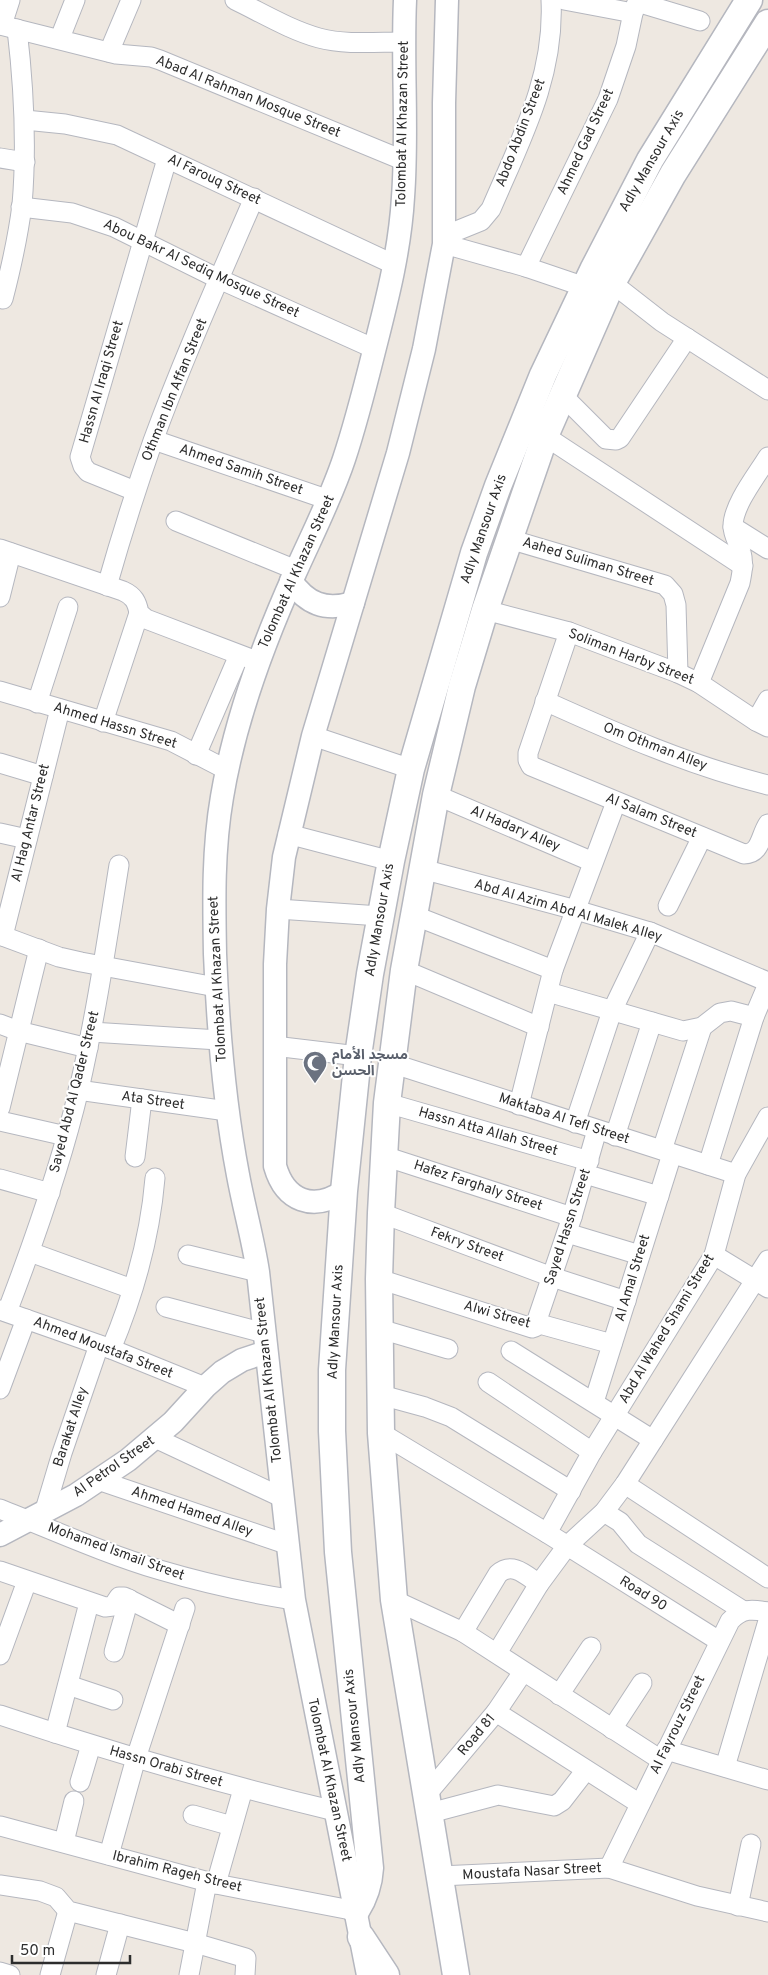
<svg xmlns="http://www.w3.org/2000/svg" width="768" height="1975" viewBox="0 0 768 1975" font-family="Overpass,'Noto Sans Arabic',sans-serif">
<rect width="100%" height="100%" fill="#eee8e1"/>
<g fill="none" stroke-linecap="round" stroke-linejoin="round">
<defs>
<g id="minor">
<path d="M235 0C262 13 290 30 319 38 345 45 376 42 403 42"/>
<path d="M564 0 633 13 636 5 640 3 700 21"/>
<path d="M0 25 116 54 151 57 160 60 405 161"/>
<path d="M2 25 10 0"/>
<path d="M60 38 75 0"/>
<path d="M109 52 131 0"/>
<path d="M25 120 65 124 117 135 395 265"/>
<path d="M0 158 25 162"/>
<path d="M21 207 72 213 114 227 219 279 375 349"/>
<path d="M444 236 481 221 491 209C520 141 555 77 551 0"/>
<path d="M444 244 526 267 585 287"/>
<path d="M526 267 608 99 626 46 633 13"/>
<path d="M612 283 662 322 768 390"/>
<path d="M3 299C11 268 18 237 22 205 27 146 24 88 17 29"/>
<path d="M562 395 606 439 616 440 620 438 687 338"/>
<path d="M545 436 743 566"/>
<path d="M154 440 329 500"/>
<path d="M135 491 88 472 83 466 80 457 167 159"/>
<path d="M176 521 296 570"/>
<path d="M733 527 768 549"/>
<path d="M509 539 665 585 673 594 676 605 678 673"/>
<path d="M0 549 123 591C134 596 137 602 139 613L146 619 259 662"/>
<path d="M107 586C121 537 136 489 153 441 183 359 219 279 254 198"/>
<path d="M0 597 11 553"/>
<path d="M485 610 569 632 678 673 699 683 756 721 768 727"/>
<path d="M569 632 528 753V760L531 766 744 854C761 854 760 836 768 824"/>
<path d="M699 683 740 583C742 573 744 563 741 552 739 543 733 536 733 526 733 505 757 475 768 457"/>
<path d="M0 691 171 741 227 770"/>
<path d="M545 701C618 734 691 766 768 785"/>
<path d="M37 703 68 607"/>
<path d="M756 721 768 700"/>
<path d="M103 722 139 613"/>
<path d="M313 736 411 769"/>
<path d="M196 755 239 655"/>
<path d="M0 763 43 776"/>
<path d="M436 795 593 862"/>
<path d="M0 833 27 839"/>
<path d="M288 834 391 861"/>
<path d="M422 869 576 910 650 932 768 982"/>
<path d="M668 906 702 837"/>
<path d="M278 909 380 916"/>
<path d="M413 915 553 970"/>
<path d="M0 935 59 957 81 962 216 987"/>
<path d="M3 936 60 709"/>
<path d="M404 970 539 1027"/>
<path d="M548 992 683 1031 702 1027 720 1013 731 1011 754 1017"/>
<path d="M0 1024 18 1031 88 1048"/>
<path d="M91 1032 219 1040"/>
<path d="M274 1046 358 1056"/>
<path d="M391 1063 736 1174"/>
<path d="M78 1090 227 1111"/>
<path d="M387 1103 589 1161"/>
<path d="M519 1105 553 970 616 802"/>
<path d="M0 1108 39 949"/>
<path d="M0 1121 66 1136"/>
<path d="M575 1123 612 1011 650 932"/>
<path d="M615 1136 652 1022"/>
<path d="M662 1150 702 1027"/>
<path d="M384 1156 572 1217"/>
<path d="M135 1157 142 1099"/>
<path d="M708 1165 754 1017 768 984"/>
<path d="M585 1174 659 1196"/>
<path d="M0 1179 50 1193"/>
<path d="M381 1213 552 1277 626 1301"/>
<path d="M567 1233 640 1255"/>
<path d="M30 1252 132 1289"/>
<path d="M188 1255 258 1272"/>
<path d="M714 1255 768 1288"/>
<path d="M379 1279 532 1328 535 1327 536 1323 612 1344"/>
<path d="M166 1307 264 1333"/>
<path d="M0 1310 111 1349 205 1387"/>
<path d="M7 1312C35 1239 61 1165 79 1089 96 1015 107 940 119 865"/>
<path d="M536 1323 572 1217 597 1130"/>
<path d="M380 1329 448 1349"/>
<path d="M111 1349C134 1294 150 1238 155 1178"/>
<path d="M511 1351 653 1440"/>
<path d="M488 1382 592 1452"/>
<path d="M0 1389 26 1319"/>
<path d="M381 1395 425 1407 451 1417 571 1491"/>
<path d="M594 1402 672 1154"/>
<path d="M381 1433 547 1533 719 1641"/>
<path d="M155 1438 281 1497"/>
<path d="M98 1480 286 1544"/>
<path d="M625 1484 768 1578"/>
<path d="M0 1509C53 1530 106 1554 160 1570 204 1583 249 1593 294 1600"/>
<path d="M45 1510 62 1453 99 1345"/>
<path d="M604 1512 620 1522 638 1544 742 1610"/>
<path d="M547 1533 592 1452 714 1255 736 1174 768 1117"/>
<path d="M0 1571 105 1607 113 1606 119 1597H124L180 1625"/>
<path d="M394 1600 463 1632 661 1760"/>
<path d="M463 1632 498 1574C512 1561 526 1575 539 1584"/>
<path d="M114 1652 129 1599"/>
<path d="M497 1653 539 1584 567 1546 604 1512 625 1484 768 1260"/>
<path d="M0 1655 27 1581"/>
<path d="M68 1685 113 1700"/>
<path d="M559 1695 591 1647"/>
<path d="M496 1712 640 1804"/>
<path d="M0 1715C110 1752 222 1784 335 1811"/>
<path d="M612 1729 642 1683"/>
<path d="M55 1733 89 1603"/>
<path d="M666 1750 768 1780"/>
<path d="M725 1767 768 1621"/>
<path d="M80 1782 91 1745"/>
<path d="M427 1794 496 1712 523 1672"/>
<path d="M430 1813 498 1795 554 1806 562 1801 586 1770"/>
<path d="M193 1815 232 1826"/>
<path d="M0 1826 216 1884 356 1911"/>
<path d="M64 1842 74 1801"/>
<path d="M109 1855 136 1758 185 1608"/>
<path d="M609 1868 730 1621C742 1608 752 1609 768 1612"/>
<path d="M440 1876 609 1868 697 1896 768 1912"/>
<path d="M216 1884 243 1789"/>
<path d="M0 1885 40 1891 56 1897 68 1911 195 1943 246 1958 245 1975"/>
<path d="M738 1906 751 1844"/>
<path d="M0 1972 10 1975"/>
<path d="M50 1975 68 1911"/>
<path d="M106 1975 120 1924"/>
<path d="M189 1975 207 1882"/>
</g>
<g id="tertiary">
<path d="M291 581C307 604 325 611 353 603"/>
<path d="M344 1191C313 1212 285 1201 275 1166V964L278 909 284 857 313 736 398 453 424 349 444 244V103L447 0"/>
<path d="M0 1535 76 1495 128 1460 173 1422 205 1387 222 1372 242 1360 266 1352"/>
<path d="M368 1975 294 1600 258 1272C253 1239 244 1208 238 1175 224 1102 218 1028 215 954 214 901 213 849 222 797 235 719 263 644 295 573 312 535 331 498 344 459 356 423 365 387 374 351 387 300 400 250 403 197 408 131 402 65 405 0"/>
</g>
<g id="secondary">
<path d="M356 1911C365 1897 369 1885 370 1868L338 1552 332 1431V1370L344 1191 358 1056 370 974 391 861 411 769 474 553 498 486 543 375 593 270 650 160 749 0"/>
<path d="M361 1937 386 1975"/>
<path d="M456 1975 394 1600 381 1433 379 1279 381 1213 387 1103 404 970 436 795 462 686 485 610 545 436 612 283 673 174 768 23"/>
</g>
</defs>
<!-- minor casing -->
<use href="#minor" stroke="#b5b7bf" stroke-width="21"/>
<!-- tertiary casing -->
<use href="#tertiary" stroke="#b5b7bf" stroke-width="25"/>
<!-- secondary casing -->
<use href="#secondary" stroke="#b5b7bf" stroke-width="29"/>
<!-- minor -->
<use href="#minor" stroke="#fff" stroke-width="19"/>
<!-- tertiary -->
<use href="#tertiary" stroke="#fff" stroke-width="22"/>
<!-- secondary -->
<use href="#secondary" stroke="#fff" stroke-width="26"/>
</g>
<!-- icons -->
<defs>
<symbol id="mosque-pin" viewBox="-11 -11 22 30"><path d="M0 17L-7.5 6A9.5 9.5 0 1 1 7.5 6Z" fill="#6b7280" stroke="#fff"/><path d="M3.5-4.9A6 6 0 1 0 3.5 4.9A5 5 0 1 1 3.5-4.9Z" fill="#fff"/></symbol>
</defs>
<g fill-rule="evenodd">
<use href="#mosque-pin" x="301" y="1049" width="28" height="38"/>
</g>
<g text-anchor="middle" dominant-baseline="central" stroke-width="4" stroke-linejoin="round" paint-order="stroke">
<!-- street labels -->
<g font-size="14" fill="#2d2d2d" stroke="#fff">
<text transform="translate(248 97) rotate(22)">Abad Al Rahman Mosque Street</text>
<text transform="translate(403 124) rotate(-89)">Tolombat Al Khazan Street</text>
<text transform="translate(521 133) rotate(-69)">Abdo Abdin Street</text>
<text transform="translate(586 142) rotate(-65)">Ahmed Gad Street</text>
<text transform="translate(652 161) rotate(-60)">Adly Mansour Axis</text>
<text transform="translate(214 180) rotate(25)">Al Farouq Street</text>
<text transform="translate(201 269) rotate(25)">Abou Bakr Al Sediq Mosque Street</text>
<text transform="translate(102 382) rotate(-74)">Hassn Al Iraqi Street</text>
<text transform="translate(175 390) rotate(-68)">Othman Ibn Affan Street</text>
<text transform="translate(241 470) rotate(19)">Ahmed Samih Street</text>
<text transform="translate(484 529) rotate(-71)">Adly Mansour Axis</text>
<text transform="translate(588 562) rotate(17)">Aahed Suliman Street</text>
<text transform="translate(297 572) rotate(-66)">Tolombat Al Khazan Street</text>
<text transform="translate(631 657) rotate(21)">Soliman Harby Street</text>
<text transform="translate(115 726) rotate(17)">Ahmed Hassn Street</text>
<text transform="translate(655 747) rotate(21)">Om Othman Alley</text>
<text transform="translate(651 816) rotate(22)">Al Salam Street</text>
<text transform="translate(31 823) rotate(-76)">Al Hag Antar Street</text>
<text transform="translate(515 829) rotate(23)">Al Hadary Alley</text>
<text transform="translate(568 911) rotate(16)">Abd Al Azim Abd Al Malek Alley</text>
<text transform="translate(380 920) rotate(-80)">Adly Mansour Axis</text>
<text transform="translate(218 979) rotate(-93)">Tolombat Al Khazan Street</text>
<text transform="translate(75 1092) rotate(-76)">Sayed Abd Al Qader Street</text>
<text transform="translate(153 1101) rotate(8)">Ata Street</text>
<text transform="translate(564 1119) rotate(18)">Maktaba Al Tefl Street</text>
<text transform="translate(488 1132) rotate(16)">Hassn Atta Allah Street</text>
<text transform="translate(478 1186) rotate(18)">Hafez Farghaly Street</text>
<text transform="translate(568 1227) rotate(-72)">Sayed Hassn Street</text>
<text transform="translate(467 1245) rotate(20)">Fekry Street</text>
<text transform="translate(633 1278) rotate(-73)">Al Amal Street</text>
<text transform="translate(497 1315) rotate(16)">Alwi Street</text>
<text transform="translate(336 1322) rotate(-87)">Adly Mansour Axis</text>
<text transform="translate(667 1329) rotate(-59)">Abd Al Wahed Shami Street</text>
<text transform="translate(103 1348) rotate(21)">Ahmed Moustafa Street</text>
<text transform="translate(269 1380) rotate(-96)">Tolombat Al Khazan Street</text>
<text transform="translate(71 1427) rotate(-72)">Barakat Alley</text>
<text transform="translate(114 1467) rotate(-35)">Al Petrol Street</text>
<text transform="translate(192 1512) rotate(19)">Ahmed Hamed Alley</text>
<text transform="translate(116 1552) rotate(20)">Mohamed Ismail Street</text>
<text transform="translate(643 1594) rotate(32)">Road 90</text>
<text transform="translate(678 1725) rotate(-64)">Al Fayrouz Street</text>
<text transform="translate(355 1726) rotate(-96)">Adly Mansour Axis</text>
<text transform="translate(477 1735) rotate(-50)">Road 81</text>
<text transform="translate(166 1767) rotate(16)">Hassn Orabi Street</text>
<text transform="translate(329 1780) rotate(78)">Tolombat Al Khazan Street</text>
<text transform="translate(177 1872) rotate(14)">Ibrahim Rageh Street</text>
<text transform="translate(532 1872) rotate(-3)">Moustafa Nasar Street</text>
</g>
<!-- worship labels -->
<g font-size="14" font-weight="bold" fill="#5b616d" stroke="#fff" text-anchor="start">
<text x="332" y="1055">مسجد الأمام<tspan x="332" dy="16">الحسن</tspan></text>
</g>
</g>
<!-- scale -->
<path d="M12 1955v8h118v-8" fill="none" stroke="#2d2d2d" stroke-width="2.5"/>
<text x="20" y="1955" font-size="15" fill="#2d2d2d" stroke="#ffffff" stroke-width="4" paint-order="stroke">50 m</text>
</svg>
